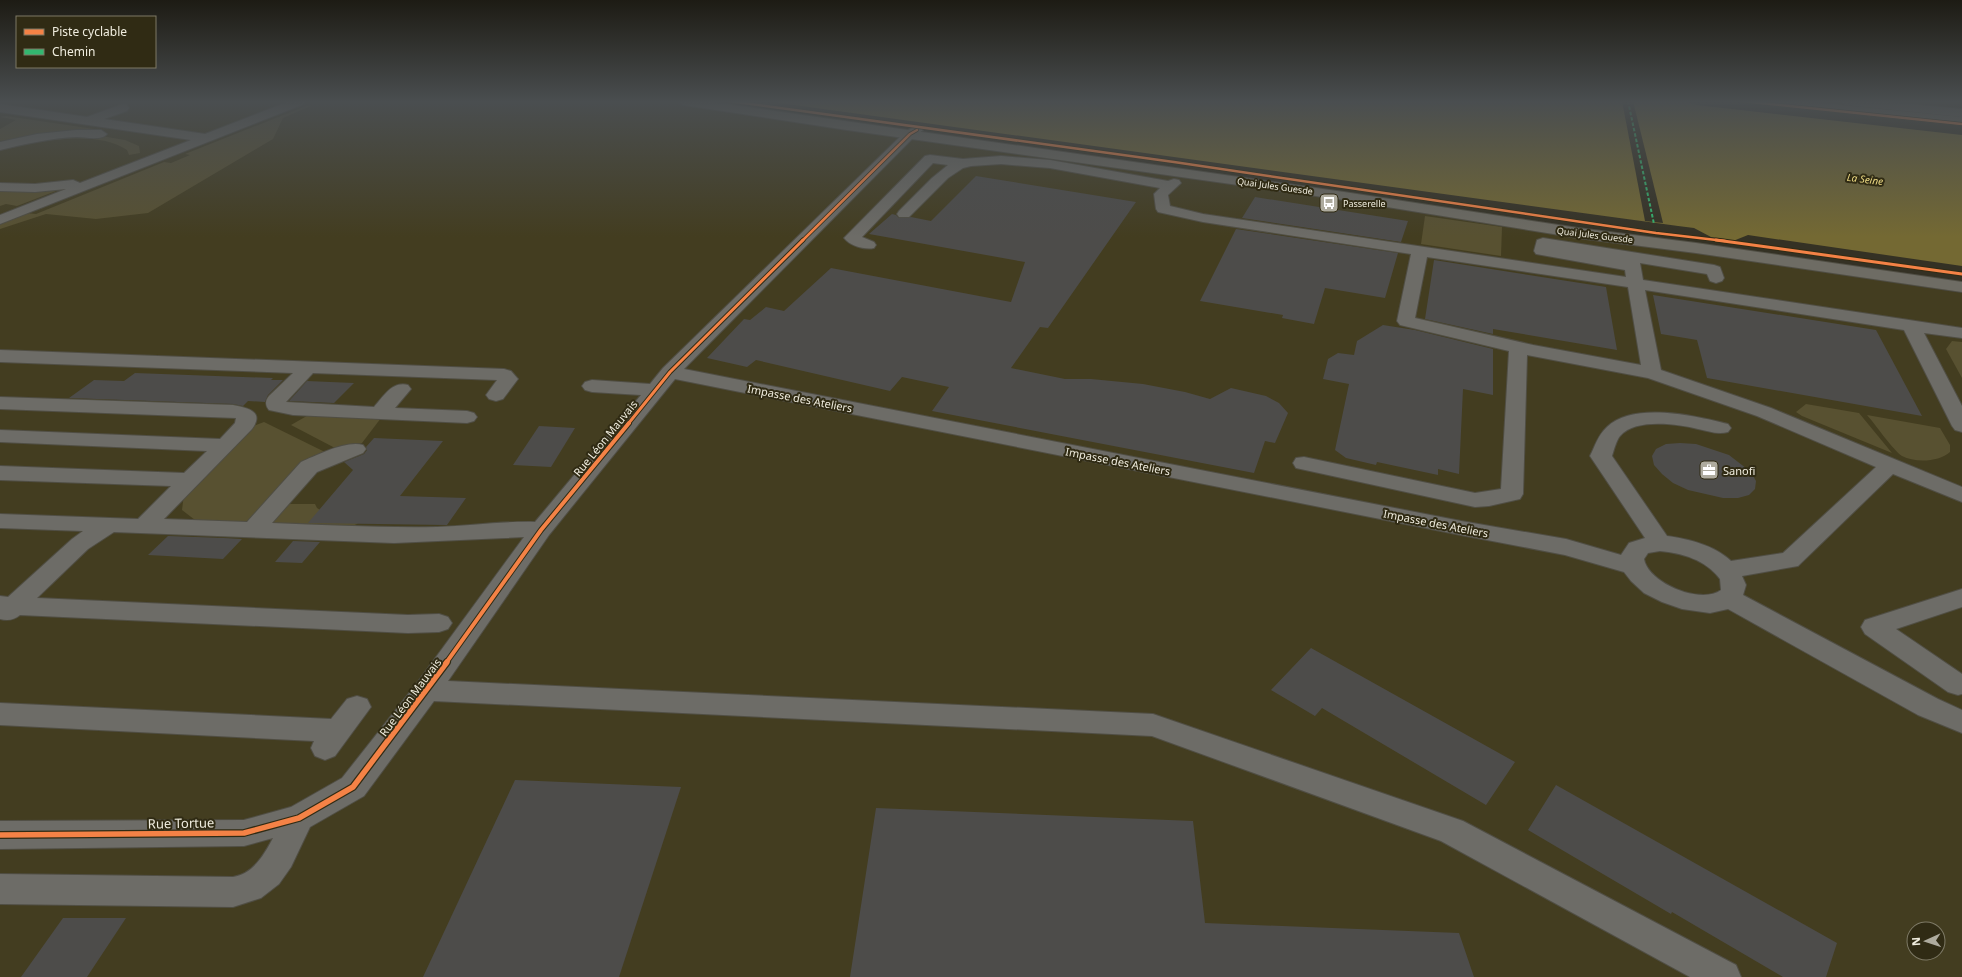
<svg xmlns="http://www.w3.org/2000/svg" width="1962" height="977" viewBox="0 0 1962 977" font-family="'Noto Sans',sans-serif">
<rect width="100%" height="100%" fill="#343124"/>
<!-- built -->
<g fill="#433d20" fill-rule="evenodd">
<path d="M0 101H669L1180 177 1327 197 1962 293V977H0ZM1914 929H1938V953H1914Z"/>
<path d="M1813 101H1962V116Z"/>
</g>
<!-- green -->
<g fill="#585131">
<path d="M306 106H311L283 118 273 139 148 213 96 219 46 214 0 229V224L26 213 36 214 164 162 171 163 190 155 185 154Z"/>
<path d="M6 116 101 130 0 144V129L16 120 0 117Z"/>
<path d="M101 136 125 140 139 146 140 153 129 155 127 150C98 129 32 141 0 151V148L59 137Z"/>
<path d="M61 189 17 206 6 204 0 206V192Z"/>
<path d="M1425 216 1502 227 1501 256 1421 244Z"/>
<path d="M1952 341 1962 342V378L1946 349Z"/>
<path d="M1806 404 1859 413 1892 453 1802 416 1796 412Z"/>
<path d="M312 413 381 418 362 443 335 448 291 425Z"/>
<path d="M1867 415 1940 428 1950 445V452C1939 462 1915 463 1902 456 1893 450 1875 424 1867 415Z"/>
<path d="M264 422 327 453 249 523 195 520 182 510 184 494 251 427Z"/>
<path d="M285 504H315L317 508 325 513 370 508 357 524 352 526 275 524 272 521Z"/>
</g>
<!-- water -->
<path fill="#746933" d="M765 101H1685L1697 105 1962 135V266L1748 235 1733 241 1711 237 1694 228 1678 226Z"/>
<!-- pier -->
<path fill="#343124" d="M1622 101H1633L1663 223 1645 221Z"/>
<!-- building -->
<g fill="#4d4c4a">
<path d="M976 176 1136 202 1048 328 1040 327 1011 368 1065 379H1091L1143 384 1185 392 1210 399 1231 388 1266 396 1279 403 1288 413 1275 443 1265 441 1254 473 932 411 949 387 902 377 890 391 756 360 747 367 707 358 744 319 750 320 766 307 784 311 831 268 1011 302 1025 262 869 234 892 214 896 215 899 218 911 217 931 221Z"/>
<path d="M1255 197 1408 221 1401 242 1242 218Z"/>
<path d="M1236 229 1398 253 1385 298 1325 288 1314 324 1282 318 1283 315 1200 301Z"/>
<path d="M1434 260 1606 287 1617 350 1493 329V334L1425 319Z"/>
<path d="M1653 295 1876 330 1922 416 1707 378 1697 340 1661 334Z"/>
<path d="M1383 325 1415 330 1493 349V395L1463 389 1459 474 1438 469V475L1377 462 1376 465 1346 458 1335 450 1349 384 1323 379 1328 359 1338 353 1354 355 1357 341Z"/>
<path d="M135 373 273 378 271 380H283L268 395 265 402 248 401 243 406 233 404 69 398 94 380 124 381Z"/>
<path d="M307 381 354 383 334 403 289 401Z"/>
<path d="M539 426 575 428 551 467 513 465Z"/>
<path d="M374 438 443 441 400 496 466 498 447 525 308 523 353 470 344 462 364 454 367 450 366 447Z"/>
<path d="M1680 443 1696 444 1729 455 1751 472 1756 481 1755 489 1749 495 1738 498H1723L1688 490 1673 483 1662 474 1654 465 1652 456 1656 449 1666 444Z"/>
<path d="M168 536 224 538 242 539 223 559 148 555Z"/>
<path d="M293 541 320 542 302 563 275 562Z"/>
<path d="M1311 648 1515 762 1486 805 1322 708 1315 716 1271 690Z"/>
<path d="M515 780 681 787 619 977H423Z"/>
<path d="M1556 785 1837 943 1826 977H1783L1672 912 1671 914 1528 830Z"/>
<path d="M876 808 1193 821 1205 923 1459 933 1474 977H850Z"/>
<path d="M63 918H126L87 977H21Z"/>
</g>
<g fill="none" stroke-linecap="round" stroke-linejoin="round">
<defs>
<g id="minor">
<path d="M290 101H306L304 104 0 224V215L66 189 35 192 0 191V183L35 184 73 180 80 183 191 140 0 112V104L87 117 123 104 127 105 129 108 127 111 104 119 205 134Z"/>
<path d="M1840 101H1877L1962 109V117L1846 105Z"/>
<path d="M917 126 921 127 923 130 914 137 684 369 1461 521 1566 539 1621 555 1629 543 1645 538 1590 456C1595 446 1598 435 1607 427 1633 401 1697 416 1728 424L1731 428 1728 432C1718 435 1708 431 1698 429 1677 424 1636 418 1620 436 1616 441 1614 450 1612 456L1667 536C1689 539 1714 545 1731 561L1783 553 1876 467 1757 416 1648 378 1527 355 1523 494 1520 499 1489 506 1475 507 1296 468 1293 463 1296 458 1304 457 1475 493 1501 489 1509 351 1400 325 1397 321 1411 254 1203 222 1158 212 1156 209 1154 194 1160 188 1050 168 1001 164 971 166 963 168 948 178 909 217H899L897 214 899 211 932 178 948 165 933 163 862 237 874 242 876 245 874 248C865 250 850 246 844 238L925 156 930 155 963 159 1001 156 1050 160 1168 181 1174 179 1179 180 1181 183 1168 195 1170 206 1203 214 1626 277 1625 270 1536 254 1534 251 1537 240 1543 238 1714 265 1720 267 1724 278 1722 281 1716 283 1710 281 1707 274 1640 263 1643 280 1962 328V338L1924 333 1962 406V432L1955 430 1952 426 1904 330 1645 290 1661 370 1771 408 1962 487V502L1893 474 1798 566 1742 576 1746 585 1743 595 1938 699 1962 710V733L1918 715 1728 609 1710 613 1682 609 1662 602 1644 593 1631 581 1624 572 1565 555 1461 535 675 379 549 535 448 681 1153 714 1463 821 1736 965 1741 977H1690L1441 841 1152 736 434 701 364 796 310 827 291 867 279 884 261 898 233 907 0 904V874L233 877C253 874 264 855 273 838L244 846 0 849V821L244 820 291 807 342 778 417 683 524 537 394 543 114 532 88 549 37 598 408 615 439 614 448 617 452 623 448 629 439 632 408 633 20 615C14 620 8 621 0 619V596L8 597 72 539 83 531 0 528V514L138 519 171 486 0 480V466L184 473 207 451 0 442V430L220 439 235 423 236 418 0 409V397L233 405C247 408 265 411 252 429L164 519 247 522 301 462C317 455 347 440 363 445L366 449 363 453 317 472 272 523C327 525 382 528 437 527 470 526 502 521 535 522L641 395 592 392 585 390 582 386 585 382 592 380 650 384 663 368 906 131ZM1427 257 1628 287 1641 365 1533 345 1415 318ZM1660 551C1682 553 1706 560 1720 579L1721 590C1701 605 1648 583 1644 559L1648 553Z"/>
<path d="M76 130H101L107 134C102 141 85 137 77 137 51 138 25 144 0 150V142L37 134Z"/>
<path d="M0 350 504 369 511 371 518 379 503 399 496 401 489 399 486 395 497 380 313 373 286 402 374 407C384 396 392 381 408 385L411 389 395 408 467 411 474 413 477 417 474 421 467 423 293 415 269 410C265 405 265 401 269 396L293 373 0 362Z"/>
<path d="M1962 589V607L1896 629 1962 674V694L1958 695 1948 692 1865 634 1861 627 1865 620Z"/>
<path d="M357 696 367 699 371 707 335 756 325 760 315 756 311 748 314 741 0 725V703L331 719 347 699Z"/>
</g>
<g id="major">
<path d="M677 101H704L1344 192 1578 228 1696 243 1962 282V292L1696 253 1578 238 1344 200 847 130 683 105Z"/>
<path d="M1764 101H1801L1962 117V125L1770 105Z"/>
</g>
</defs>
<!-- minor casing -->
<use href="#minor" stroke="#504e44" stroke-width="2"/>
<!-- major casing -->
<use href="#major" stroke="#504e44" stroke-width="2"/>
<!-- minor -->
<use href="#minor" fill="#6d6c67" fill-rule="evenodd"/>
<!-- major -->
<use href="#major" fill="#6e6c64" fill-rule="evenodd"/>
<!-- quiet -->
<path stroke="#33b770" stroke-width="2" stroke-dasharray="3.5 2" stroke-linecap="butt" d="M1628 101 1654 224"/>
<defs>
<g id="cycleway-far3">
<path d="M729 101 1174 162 1656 233 1725 241"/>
<path d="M1742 101 1962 124"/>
<path d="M802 241 910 134 917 130"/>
</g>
<g id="cycleway-far2">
<path d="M1716 240 1962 274"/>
<path d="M628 424 670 372 803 240"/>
</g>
<path id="cycleway-far1" d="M446 663 541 530 629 423"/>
<path id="cycleway" d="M0 835 244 833 299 818 353 787 447 662"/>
</defs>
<!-- cycleway-far3 casing -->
<use href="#cycleway-far3" stroke="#302b14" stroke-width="4"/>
<!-- cycleway-far2 casing -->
<use href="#cycleway-far2" stroke="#302b14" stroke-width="5"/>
<!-- cycleway-far1 casing -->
<use href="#cycleway-far1" stroke="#302b14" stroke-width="6"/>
<!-- cycleway casing -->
<use href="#cycleway" stroke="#302b14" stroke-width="8"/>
<!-- cycleway-far3 -->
<use href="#cycleway-far3" stroke="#f48246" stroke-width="2.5"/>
<!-- cycleway-far2 -->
<use href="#cycleway-far2" stroke="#f48246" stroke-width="3"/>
<!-- cycleway-far1 -->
<use href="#cycleway-far1" stroke="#f48246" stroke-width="4"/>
<!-- cycleway -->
<use href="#cycleway" stroke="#f48246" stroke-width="5.5"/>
</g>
<!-- sky -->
<linearGradient id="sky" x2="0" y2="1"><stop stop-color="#1d1b14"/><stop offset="0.43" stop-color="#4a4e50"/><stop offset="1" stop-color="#4a4e50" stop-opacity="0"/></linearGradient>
<rect width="1962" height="237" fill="url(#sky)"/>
<!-- icons -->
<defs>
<symbol id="bus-square" viewBox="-11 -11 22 22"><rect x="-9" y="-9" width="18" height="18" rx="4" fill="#aeab9e" stroke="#302b14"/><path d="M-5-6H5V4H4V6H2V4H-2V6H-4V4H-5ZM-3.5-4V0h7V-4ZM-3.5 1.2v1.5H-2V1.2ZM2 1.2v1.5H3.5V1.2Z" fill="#fff"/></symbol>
<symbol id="office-square" viewBox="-11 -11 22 22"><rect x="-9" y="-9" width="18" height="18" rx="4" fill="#aeab9e" stroke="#302b14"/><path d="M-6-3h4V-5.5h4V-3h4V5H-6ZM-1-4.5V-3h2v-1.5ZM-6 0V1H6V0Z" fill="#fff"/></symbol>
</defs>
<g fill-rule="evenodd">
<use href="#bus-square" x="1318" y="192" width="22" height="22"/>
<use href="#office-square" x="1698" y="459" width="22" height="22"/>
</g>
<g text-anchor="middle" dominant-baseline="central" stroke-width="4" stroke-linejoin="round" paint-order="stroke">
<!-- far-street labels -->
<g font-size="9" fill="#f0eddf" stroke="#302b14">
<text transform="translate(1275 186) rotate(8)">Quai Jules Guesde</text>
<text transform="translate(1595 235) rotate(7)">Quai Jules Guesde</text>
</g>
<!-- far-poi labels -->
<g font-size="9" fill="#f0eddf" stroke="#302b14" text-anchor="start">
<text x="1343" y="203">Passerelle</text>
</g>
<!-- far-water labels -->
<g font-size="10" font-style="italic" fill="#edda84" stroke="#302b14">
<text transform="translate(1865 179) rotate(7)">La Seine</text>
</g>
<!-- street labels -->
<g font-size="11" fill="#f0eddf" stroke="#302b14">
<text transform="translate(800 398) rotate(11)">Impasse des Ateliers</text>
<text transform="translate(605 438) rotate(-51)">Rue Léon Mauvais</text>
<text transform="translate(1118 461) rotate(11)">Impasse des Ateliers</text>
<text transform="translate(1436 523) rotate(11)">Impasse des Ateliers</text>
<text transform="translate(410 697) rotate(-53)">Rue Léon Mauvais</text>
</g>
<!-- poi labels -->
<g font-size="11" fill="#f0eddf" stroke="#302b14" text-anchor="start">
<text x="1723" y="470">Sanofi</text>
</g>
<!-- near-street labels -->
<g font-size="13" fill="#f0eddf" stroke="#302b14">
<text transform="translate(181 823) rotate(-1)">Rue Tortue</text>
</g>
</g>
<!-- legend -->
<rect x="16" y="16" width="140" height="52" fill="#302b14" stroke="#7d7965"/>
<rect x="24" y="29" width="20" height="6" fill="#f48246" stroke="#7d7965"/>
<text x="52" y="36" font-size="12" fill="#f0eddf">Piste cyclable</text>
<rect x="24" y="49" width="20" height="6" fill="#33b770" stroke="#7d7965"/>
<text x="52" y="56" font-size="12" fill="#f0eddf">Chemin</text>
<!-- north arrow -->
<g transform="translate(1926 941) rotate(267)"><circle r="19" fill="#302b14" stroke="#7d7965"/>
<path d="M0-3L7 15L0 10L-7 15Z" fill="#aeab9e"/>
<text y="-6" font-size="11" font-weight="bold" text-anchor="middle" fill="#f0eddf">N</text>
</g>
</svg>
